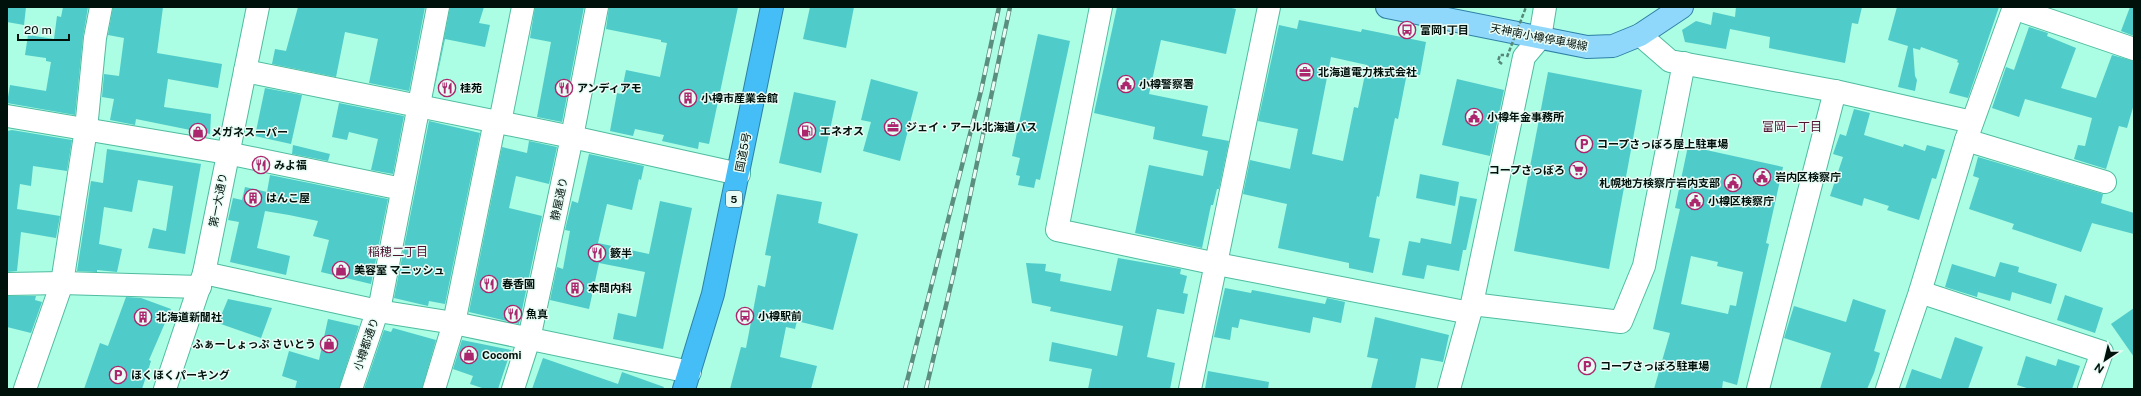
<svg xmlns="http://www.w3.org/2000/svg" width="2141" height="396" viewBox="0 0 2141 396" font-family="'Public Sans','Noto Sans JP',sans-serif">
<rect width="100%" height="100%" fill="#abfde4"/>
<!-- building -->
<g fill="#4fcbc9" fill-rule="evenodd">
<path d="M7 7H26L24 25 7 22Z"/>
<path d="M63 7H88L83 37 75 115 7 103 10 85 46 91 51 62 46 61V58L25 55 28 35 54 39 57 16 61 17Z"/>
<path d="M113 7H163L157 53 222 64 218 88 168 79 164 107 211 114 210 134 136 119 135 125 110 120 114 99 102 97 104 74 119 76 124 38 108 35Z"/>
<path d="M298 7H425L409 91 369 83 378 39 345 32 336 77 272 64 275 49 286 51Z"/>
<path d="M450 7H484L479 23 490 25 485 47 445 39 433 96Z"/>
<path d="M535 7H584L562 122 537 117 551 42 530 38Z"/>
<path d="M609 7H738L709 144 699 142 698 149 662 141 664 135 635 129 633 136 610 131 617 93 621 94 626 70 660 77 667 43 661 42V40L606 29Z"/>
<path d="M810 7H854L846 48 803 39Z"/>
<path d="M1117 7H1227L1236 9 1226 54 1161 40 1149 94 1208 106 1202 136 1229 141 1219 189H1217L1213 205H1211L1202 248 1135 233 1149 165 1203 176 1208 151 1153 139 1155 127 1094 113Z"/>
<path d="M1736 7H1862L1858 24 1852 23 1845 63 1769 48 1770 37 1730 29 1726 49 1685 42 1682 30 1696 21 1711 25 1713 12 1735 17Z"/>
<path d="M1897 7H1999L1968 98 1949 93 1959 63 1957 62 1958 60 1921 47 1920 50 1913 48 1915 76 1917 80 1915 91 1898 87 1908 46 1888 40Z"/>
<path d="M2130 7H2134V36L2121 31Z"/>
<path d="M1299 20 1361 32 1362 29 1426 42 1420 75 1407 73 1398 119 1395 118 1379 197 1377 196 1369 237 1380 239 1373 273 1349 268V263L1278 248 1287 204 1243 194 1250 160 1290 169 1298 129 1258 121 1279 25 1297 29ZM1331 57 1367 65 1358 108 1354 107 1343 161 1312 154Z"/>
<path d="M2029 27 2048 33 2047 36 2076 48 2061 88 2096 98 2112 55 2134 61V104L2127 128 2119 126 2106 169 2074 159 2078 145 2085 146 2092 118 2025 99 2019 117 1992 108 2006 67 2014 70Z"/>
<path d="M1038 34 1070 41 1040 180 1036 179 1034 188 1018 185 1020 176 1016 175 1020 158 1012 156Z"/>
<path d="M1548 72 1642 90 1609 269 1514 251Z"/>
<path d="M871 79 918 92 900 161 863 151 871 122 861 120Z"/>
<path d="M1457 79 1504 90 1490 156 1442 145Z"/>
<path d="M265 88 302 95 291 144 255 136Z"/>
<path d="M794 92 836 101 821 173 779 163Z"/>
<path d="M339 103 404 116 393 174 371 170 378 139 349 132 347 140 332 137Z"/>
<path d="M1854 109 1870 113 1864 135 1903 147 1904 144 1925 151 1927 145 1945 150 1936 179 1932 178 1919 220 1887 210 1889 206 1864 198 1862 206 1830 196 1843 157 1833 154 1840 134 1846 136Z"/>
<path d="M429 121 480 133 445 304 429 301 428 306 394 298Z"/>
<path d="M12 130 72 140 67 171 33 166 31 186 20 184 17 209 60 216 56 238 21 232 17 271 7 272V131Z"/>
<path d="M529 141 557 147 549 184 516 176 509 208 542 216 519 324 469 312 502 147 527 153Z"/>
<path d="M293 145 330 154 328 161 292 154Z"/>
<path d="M1688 146 1783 167 1766 243 1769 244 1737 385 1723 381 1722 389H1654L1670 333 1653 329 1680 209 1675 208ZM1691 256 1718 262 1717 266 1743 272 1736 306 1730 305 1728 314 1681 304Z"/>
<path d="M107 149 201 164 185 254 148 248 153 228 166 231 173 186 138 180 132 212 104 207 99 244 122 249 117 272 97 270V272L77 271 91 181 103 183Z"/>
<path d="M589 154 644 166 641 180 639 179 632 210 607 204 598 243 649 254 660 201 692 208 663 349 613 339 618 313 636 317 645 272 599 263 589 309 550 300 557 267 563 269 570 231 565 230 572 201 578 203Z"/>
<path d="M1978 157 2103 194 2101 203 2134 213V234L2092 223 2081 252 2012 229 2014 224 1969 209 1979 178 1973 176Z"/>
<path d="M1420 174 1459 182 1455 206 1416 198Z"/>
<path d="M270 175 388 199 371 284 321 272 329 240 313 236 318 221 289 215 265 211 257 248 290 256 286 275 230 262 239 222 228 220 233 198 242 200 245 187 267 192Z"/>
<path d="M777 194 822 202 818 223 858 234 833 330 797 321 795 329 786 327 780 357 817 366 811 389H730L741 347 746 348 758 285 765 287 771 256 765 255Z"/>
<path d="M1460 196 1477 199 1466 250H1463L1459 271 1427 265 1424 279 1402 275 1409 241 1420 243 1421 238 1451 244Z"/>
<path d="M1118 258 1181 269 1180 274 1187 276 1183 293 1188 294 1184 314 1157 309 1147 357 1175 363 1170 389H1088L1092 369 1049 361 1052 342 1117 356 1123 326 1050 311 1051 307 1032 303 1026 263 1046 264 1045 271 1061 274 1060 281 1111 291Z"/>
<path d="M2000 262 2019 267 2018 272 2057 284 2051 304 2012 292 2010 301 1978 292 1977 297 1945 287 1952 264 1995 277Z"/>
<path d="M1225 288 1251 293 1252 290 1325 304 1327 298 1345 302 1341 323 1313 317 1310 333 1240 319 1238 328 1232 327 1230 340 1214 337Z"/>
<path d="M2065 295 2103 308 2095 333 2057 320Z"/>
<path d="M7 296H36L35 300 42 302 31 333 7 327Z"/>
<path d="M126 297 141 298 171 309 149 360 151 361 142 389H84L100 343 108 346Z"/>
<path d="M228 299 272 308 261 338 218 323Z"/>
<path d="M1853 299 1886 310 1874 351 1880 353 1874 373 1867 389H1820L1831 353 1784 338 1794 306 1846 322Z"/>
<path d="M2134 308V357L2111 324Z"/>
<path d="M1375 317 1449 335 1443 362 1421 358 1415 389H1371L1378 359 1367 357Z"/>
<path d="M328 319 359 326 339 389H295L297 381 282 376 289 351 319 360Z"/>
<path d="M393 328 436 340 422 389H364L384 330 391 332Z"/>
<path d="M1955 337 1983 347 1968 389H1905L1912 369 1941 379Z"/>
<path d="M462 340 511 350 498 389H485L470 384 473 376 453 369Z"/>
<path d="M2026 356 2056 366 2058 359 2080 366 2072 389H2030L2017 385Z"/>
<path d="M543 358 618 384 622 372 664 387 663 389H532Z"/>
<path d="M1208 371 1269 382 1268 389H1205Z"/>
</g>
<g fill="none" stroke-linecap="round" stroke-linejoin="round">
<defs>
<g id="minor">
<path d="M1101 7 1057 230 1217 264 1470 313"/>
<path d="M2013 8 2134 49"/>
<path d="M1640 35 1670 61 1835 91 1972 122"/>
<path d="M245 71 572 137 739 174"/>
<path d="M7 116 227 153 402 189"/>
<path d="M500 122 523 7"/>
<path d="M1966 140 2105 182"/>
<path d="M204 273 378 311 454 323 690 372"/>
<path d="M7 284 62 283 200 287"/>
<path d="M1920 292 2102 352 2089 389"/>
<path d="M1472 304 1621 322 1644 266 1684 63"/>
<path d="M25 389 62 283 86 129 95 38 101 7"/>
<path d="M165 389 204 273 258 7"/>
<path d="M351 389 381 300 438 7"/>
<path d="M434 389 454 323 495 121"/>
<path d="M513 389 529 339 572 137 597 7"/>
<path d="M1190 389 1269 7"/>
<path d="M1449 389 1470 313 1524 57 1540 38 1545 7"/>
<path d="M1758 389 1835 91"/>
<path d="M1887 389 1920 292 1966 140 2014 7"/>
</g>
<path id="major" d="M1387 7 1587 47 1613 46 1640 35 1682 7"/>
<path id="highway" d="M684 389 713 294 772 7"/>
</defs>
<!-- minor casing -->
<use href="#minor" stroke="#4fbca0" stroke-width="24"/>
<!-- major casing -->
<use href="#major" stroke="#2d81a5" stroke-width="24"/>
<!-- highway casing -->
<use href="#highway" stroke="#2d81a5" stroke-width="24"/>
<!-- path -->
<path stroke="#568878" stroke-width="2.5" stroke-dasharray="4 2" stroke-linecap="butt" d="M1502 64 1498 61 1500 55H1504"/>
<!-- minor -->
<use href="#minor" stroke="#fff" stroke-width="22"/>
<!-- major -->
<use href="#major" stroke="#8fd8fb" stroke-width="22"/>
<!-- highway -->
<use href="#highway" stroke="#45bef8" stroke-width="22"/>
<defs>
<g id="rail">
<path d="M905 389 981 91 999 7"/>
<path d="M926 389 954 272 1010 7"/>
</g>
</defs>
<!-- rail casing -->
<use href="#rail" stroke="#5b8e7e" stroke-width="4.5"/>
<!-- rail -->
<use href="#rail" stroke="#e8fbf5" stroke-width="3" stroke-dasharray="9" stroke-linecap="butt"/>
<!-- path-bridge -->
<path stroke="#568878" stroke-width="2.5" stroke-dasharray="4 2" stroke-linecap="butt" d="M1507 57 1526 7"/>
</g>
<!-- icons -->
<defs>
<symbol id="bus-ring" viewBox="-11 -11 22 22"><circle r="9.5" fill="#e8fbf5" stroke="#ac266d" stroke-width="1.5"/><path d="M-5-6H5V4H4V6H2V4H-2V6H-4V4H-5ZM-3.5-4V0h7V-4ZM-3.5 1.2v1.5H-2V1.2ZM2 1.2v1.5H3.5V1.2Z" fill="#ac266d"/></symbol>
<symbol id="office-ring" viewBox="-11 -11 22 22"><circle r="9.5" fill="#e8fbf5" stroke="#ac266d" stroke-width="1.5"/><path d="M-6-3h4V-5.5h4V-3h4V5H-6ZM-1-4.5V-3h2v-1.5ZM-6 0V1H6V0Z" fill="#ac266d"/></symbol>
<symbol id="civic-ring" viewBox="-11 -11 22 22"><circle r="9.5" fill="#e8fbf5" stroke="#ac266d" stroke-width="1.5"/><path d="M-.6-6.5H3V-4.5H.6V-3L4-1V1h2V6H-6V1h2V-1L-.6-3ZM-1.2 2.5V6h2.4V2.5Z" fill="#ac266d"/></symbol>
<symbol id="restaurant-ring" viewBox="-11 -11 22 22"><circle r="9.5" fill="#e8fbf5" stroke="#ac266d" stroke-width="1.5"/><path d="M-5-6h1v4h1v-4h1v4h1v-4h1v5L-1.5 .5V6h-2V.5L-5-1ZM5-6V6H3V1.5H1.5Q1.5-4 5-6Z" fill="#ac266d"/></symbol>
<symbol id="building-ring" viewBox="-11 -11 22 22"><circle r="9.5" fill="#e8fbf5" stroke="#ac266d" stroke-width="1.5"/><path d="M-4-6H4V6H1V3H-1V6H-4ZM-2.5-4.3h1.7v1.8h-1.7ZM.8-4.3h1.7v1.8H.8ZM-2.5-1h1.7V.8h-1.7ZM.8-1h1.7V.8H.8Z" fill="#ac266d"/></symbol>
<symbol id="fuel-ring" viewBox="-11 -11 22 22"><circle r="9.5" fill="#e8fbf5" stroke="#ac266d" stroke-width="1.5"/><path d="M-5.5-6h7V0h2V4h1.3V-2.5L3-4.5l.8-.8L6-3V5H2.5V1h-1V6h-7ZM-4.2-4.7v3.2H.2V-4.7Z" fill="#ac266d"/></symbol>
<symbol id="shop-ring" viewBox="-11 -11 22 22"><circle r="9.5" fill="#e8fbf5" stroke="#ac266d" stroke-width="1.5"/><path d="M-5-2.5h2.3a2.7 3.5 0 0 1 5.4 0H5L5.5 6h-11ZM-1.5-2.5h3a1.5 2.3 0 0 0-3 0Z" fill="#ac266d"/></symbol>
<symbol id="parking-ring" viewBox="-11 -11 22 22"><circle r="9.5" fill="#e8fbf5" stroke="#ac266d" stroke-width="1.5"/><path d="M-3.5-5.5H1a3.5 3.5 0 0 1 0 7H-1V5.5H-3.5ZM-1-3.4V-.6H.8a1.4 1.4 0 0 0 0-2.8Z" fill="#ac266d"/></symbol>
<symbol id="supermarket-ring" viewBox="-11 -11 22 22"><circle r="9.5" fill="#e8fbf5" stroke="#ac266d" stroke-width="1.5"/><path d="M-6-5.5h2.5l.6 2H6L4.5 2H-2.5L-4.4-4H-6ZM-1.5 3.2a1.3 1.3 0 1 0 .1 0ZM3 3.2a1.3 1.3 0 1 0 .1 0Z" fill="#ac266d"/></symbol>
</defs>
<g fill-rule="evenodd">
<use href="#bus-ring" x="1397" y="20" width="20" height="20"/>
<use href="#office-ring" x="1295" y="62" width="20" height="20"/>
<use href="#civic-ring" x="1116" y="74" width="20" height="20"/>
<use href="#restaurant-ring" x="437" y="78" width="20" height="20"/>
<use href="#restaurant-ring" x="554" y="78" width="20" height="20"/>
<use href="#building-ring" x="678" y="88" width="20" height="20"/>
<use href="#civic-ring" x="1464" y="107" width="20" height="20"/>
<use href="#office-ring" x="883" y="117" width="20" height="20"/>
<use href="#fuel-ring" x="797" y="121" width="20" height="20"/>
<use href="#shop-ring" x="188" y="122" width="20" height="20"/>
<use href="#parking-ring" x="1574" y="134" width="20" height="20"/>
<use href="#restaurant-ring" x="251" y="155" width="20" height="20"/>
<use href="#supermarket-ring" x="1568" y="160" width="20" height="20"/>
<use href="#civic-ring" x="1752" y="167" width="20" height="20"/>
<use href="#civic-ring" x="1723" y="173" width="20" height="20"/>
<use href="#building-ring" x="243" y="188" width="20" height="20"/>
<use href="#civic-ring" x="1685" y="191" width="20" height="20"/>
<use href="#restaurant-ring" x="587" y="243" width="20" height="20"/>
<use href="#shop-ring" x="331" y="260" width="20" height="20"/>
<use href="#restaurant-ring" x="479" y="274" width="20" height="20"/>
<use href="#building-ring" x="565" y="278" width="20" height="20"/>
<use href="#restaurant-ring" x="503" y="304" width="20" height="20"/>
<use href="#bus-ring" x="735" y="306" width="20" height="20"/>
<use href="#building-ring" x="133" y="307" width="20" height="20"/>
<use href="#shop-ring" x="319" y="334" width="20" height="20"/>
<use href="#shop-ring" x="459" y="345" width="20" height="20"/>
<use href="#parking-ring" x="1577" y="356" width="20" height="20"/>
<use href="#parking-ring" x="108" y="365" width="20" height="20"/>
</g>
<g text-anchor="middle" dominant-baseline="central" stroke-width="3" stroke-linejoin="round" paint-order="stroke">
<!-- shield labels -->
<rect fill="#e8fbf5" stroke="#465651" stroke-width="1" x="726" y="191" width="16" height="16" rx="3"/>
<g font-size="10" font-weight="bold" fill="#00100b">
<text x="734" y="199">5</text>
</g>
<!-- poi labels -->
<g font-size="11" font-weight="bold" fill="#00100b" stroke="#e8fbf5" text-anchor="start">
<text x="1420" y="30">富岡1丁目</text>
<text x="1318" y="72">北海道電力株式会社</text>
<text x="1139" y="84">小樽警察署</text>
<text x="460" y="88">桂苑</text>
<text x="577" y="88">アンディアモ</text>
<text x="701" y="98">小樽市産業会館</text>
<text x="1487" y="117">小樽年金事務所</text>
<text x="906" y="127">ジェイ・アール北海道バス</text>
<text x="820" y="131">エネオス</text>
<text x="211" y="132">メガネスーパー</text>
<text x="1597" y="144">コープさっぽろ屋上駐車場</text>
<text x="274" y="165">みよ福</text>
<text x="1565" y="170" text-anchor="end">コープさっぽろ</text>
<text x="1775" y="177">岩内区検察庁</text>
<text x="1720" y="183" text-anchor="end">札幌地方検察庁岩内支部</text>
<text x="266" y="198">はんこ屋</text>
<text x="1708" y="201">小樽区検察庁</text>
<text x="610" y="253">籔半</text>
<text x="354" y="270">美容室 マニッシュ</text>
<text x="502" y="284">春香園</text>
<text x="588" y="288">本間内科</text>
<text x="526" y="314">魚真</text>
<text x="758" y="316">小樽駅前</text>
<text x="156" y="317">北海道新聞社</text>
<text x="316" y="344" text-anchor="end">ふぁーしょっぷ さいとう</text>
<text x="482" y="355">Cocomi</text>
<text x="1600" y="366">コープさっぽろ駐車場</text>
<text x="131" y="375">ほくほくパーキング</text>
</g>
<!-- street labels -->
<g font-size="11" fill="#00100b" stroke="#e8fbf5">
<text transform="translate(1539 37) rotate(11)">天神南小樽停車場線</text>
<text transform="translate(743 152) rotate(-79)">国道5号</text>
<text transform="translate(559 199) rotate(-78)">静屋通り</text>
<text transform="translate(218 200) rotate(-79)">第一大通り</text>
<text transform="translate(366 344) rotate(-71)">小樽都通り</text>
</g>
<!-- neighbourhood labels -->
<g font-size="12" fill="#511232" stroke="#e8fbf5">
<text x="1792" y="127">富岡一丁目</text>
<text x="398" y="252">稲穂二丁目</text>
</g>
</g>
<!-- border -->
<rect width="2141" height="396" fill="none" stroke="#00100b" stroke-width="16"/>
<!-- north arrow -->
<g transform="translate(2105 360) rotate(215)" stroke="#e8fbf5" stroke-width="3" paint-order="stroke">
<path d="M0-3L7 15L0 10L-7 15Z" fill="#00100b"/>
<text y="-6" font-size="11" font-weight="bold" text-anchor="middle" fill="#00100b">N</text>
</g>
<!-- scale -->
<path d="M18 34v6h51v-6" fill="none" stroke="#00100b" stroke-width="2"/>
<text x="24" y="34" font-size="12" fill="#00100b" stroke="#e8fbf5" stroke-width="3" paint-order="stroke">20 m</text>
</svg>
